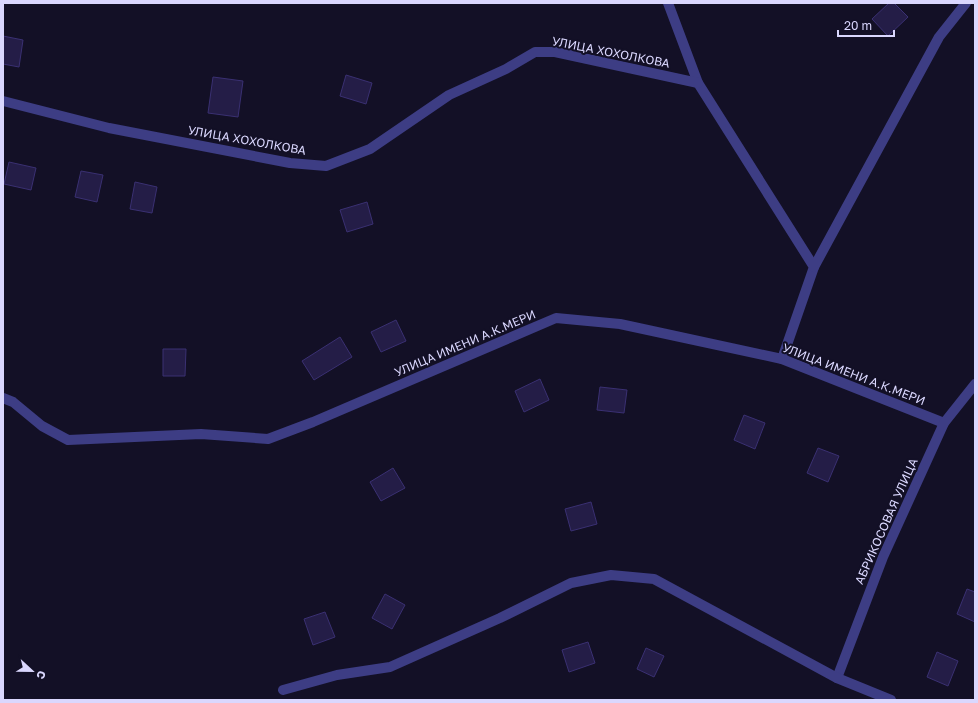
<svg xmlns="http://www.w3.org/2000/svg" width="978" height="703" viewBox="0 0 978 703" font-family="'Golos Text',sans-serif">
<rect width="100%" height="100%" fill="#131026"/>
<!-- building -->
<g fill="#241d47" stroke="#3a3072">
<path d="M889 3H894L908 17 888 36 872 19Z"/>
<path d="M3 36 23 40 19 67 3 64Z"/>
<path d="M346 75 372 83 366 104 340 96Z"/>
<path d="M213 77 243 81 238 117 208 113Z"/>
<path d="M9 162 36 168 31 190 4 184Z"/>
<path d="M81 171 103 175 97 202 75 197Z"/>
<path d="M135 182 157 187 152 213 130 209Z"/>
<path d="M367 202 373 224 347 232 340 210Z"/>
<path d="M396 320 406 341 381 352 371 332Z"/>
<path d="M340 337 352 357 314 380 302 361Z"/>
<path d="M163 349H186L185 376H163Z"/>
<path d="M540 379 549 400 524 412 515 391Z"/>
<path d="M600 387 627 390 624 413 597 410Z"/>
<path d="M744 415 765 423 755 449 734 440Z"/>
<path d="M818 448 839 456 828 482 807 473Z"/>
<path d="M393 468 405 488 381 501 370 482Z"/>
<path d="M591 502 597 524 571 531 565 509Z"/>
<path d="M967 589 975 592V622L957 614Z"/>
<path d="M385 594 405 605 392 629 372 618Z"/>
<path d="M325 612 335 637 313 645 304 619Z"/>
<path d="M588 642 595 663 569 672 562 650Z"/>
<path d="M646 648 664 656 654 677 637 669Z"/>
<path d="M937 652 958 661 948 686 927 677Z"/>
</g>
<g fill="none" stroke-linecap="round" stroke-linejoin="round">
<!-- minor -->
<g stroke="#3d3d84" stroke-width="10">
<path d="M668 3 698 83 814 267 782 359"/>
<path d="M3 101 109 128 290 163 326 166 370 149 449 95 506 69 535 52H555L698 83"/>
<path d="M814 267 939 37 966 3"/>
<path d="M3 398 13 402 42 426 68 440 201 434 268 439 313 422 556 318 620 324 782 359 944 423"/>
<path d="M837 678 883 557 944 423 975 384"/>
<path d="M283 690 337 675 390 667 500 618 571 583 611 575 654 579 837 678 891 700"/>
</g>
</g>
<g text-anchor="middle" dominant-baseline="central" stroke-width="4" stroke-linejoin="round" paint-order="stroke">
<!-- street labels -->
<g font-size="12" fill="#dad7fe" stroke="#131026">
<text transform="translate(611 52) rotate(11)">УЛИЦА ХОХОЛКОВА</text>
<text transform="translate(247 140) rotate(10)">УЛИЦА ХОХОЛКОВА</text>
<text transform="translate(465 343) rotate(-23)">УЛИЦА ИМЕНИ А.К.МЕРИ</text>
<text transform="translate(854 374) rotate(21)">УЛИЦА ИМЕНИ А.К.МЕРИ</text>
<text transform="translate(886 521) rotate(-66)">АБРИКОСОВАЯ УЛИЦА</text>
</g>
</g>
<!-- border -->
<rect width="978" height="703" fill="none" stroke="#dad7fe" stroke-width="8"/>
<!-- north arrow -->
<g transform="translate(32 671) rotate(112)" stroke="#131026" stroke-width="3" paint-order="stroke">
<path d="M0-3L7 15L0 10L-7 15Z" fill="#dad7fe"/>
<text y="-6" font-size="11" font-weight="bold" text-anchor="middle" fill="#dad7fe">С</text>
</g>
<!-- scale -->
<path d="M838 30v6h56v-6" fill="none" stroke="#dad7fe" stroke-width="2"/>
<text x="844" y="30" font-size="12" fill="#dad7fe" stroke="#131026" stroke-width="3" paint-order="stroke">20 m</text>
</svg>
